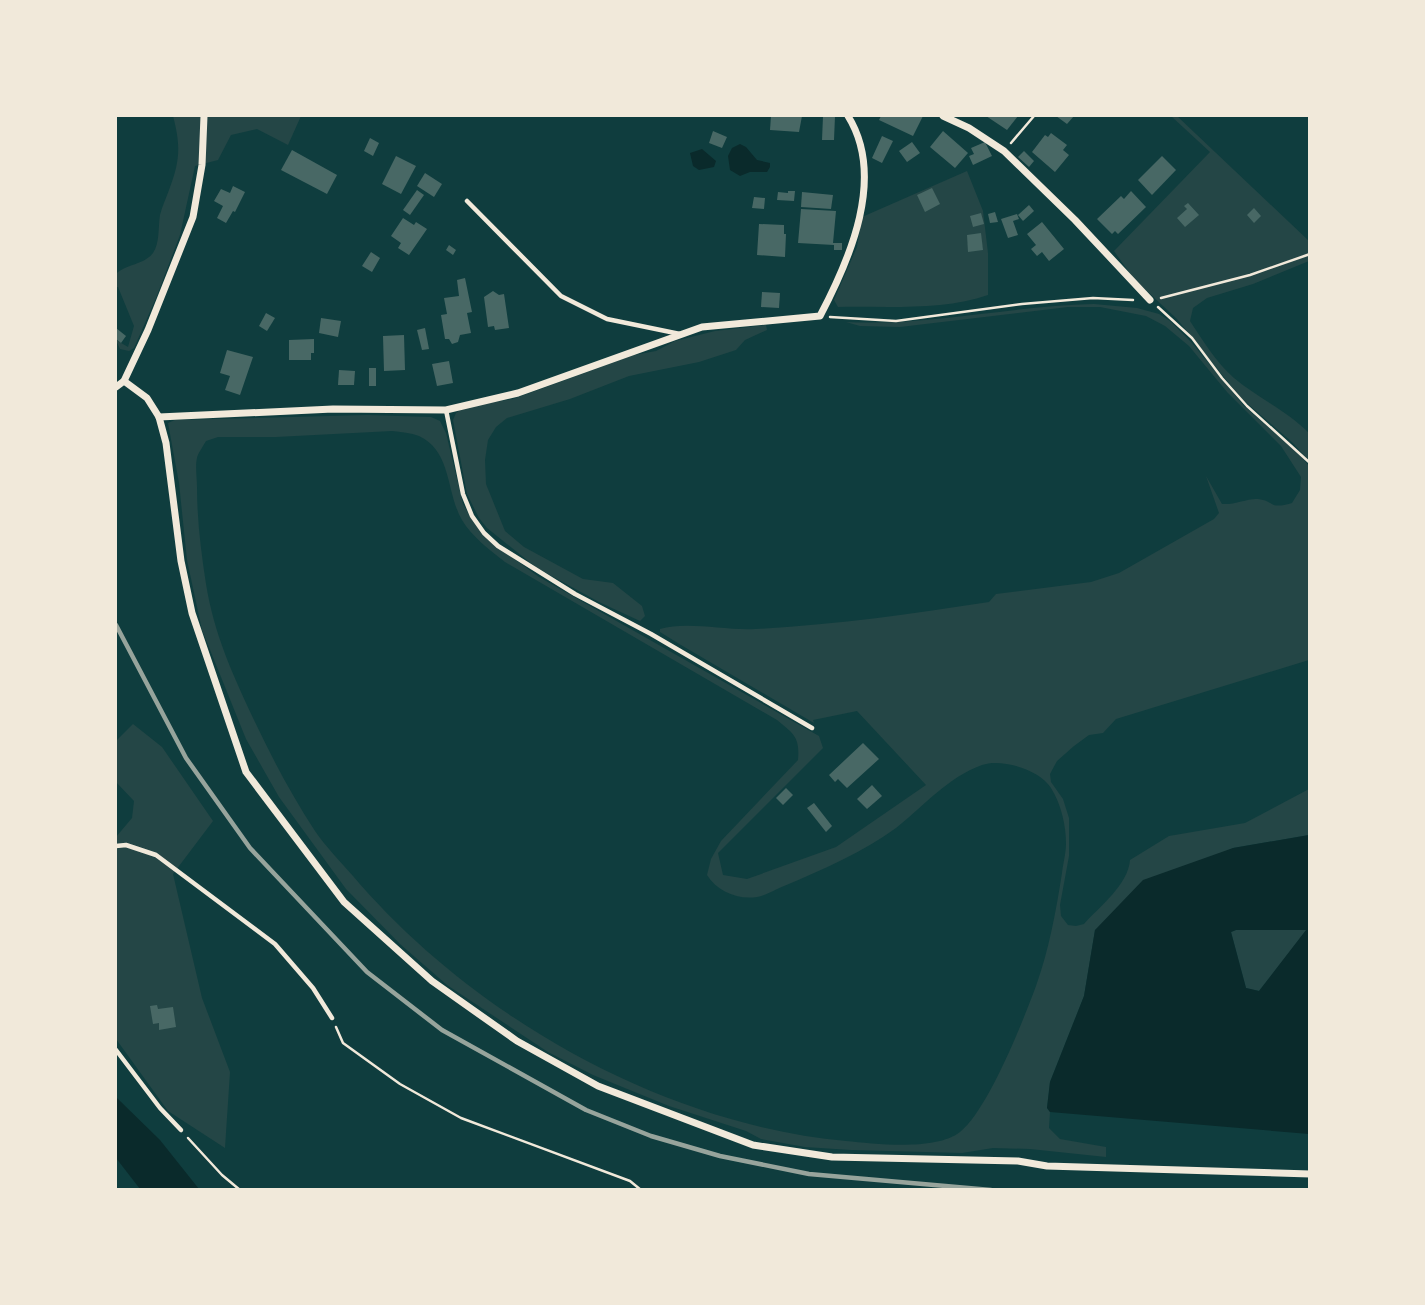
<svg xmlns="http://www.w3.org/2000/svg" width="1425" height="1305" viewBox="0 0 1425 1305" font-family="Quicksand,sans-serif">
<rect width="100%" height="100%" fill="#0f3d3e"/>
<!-- green -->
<g fill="#244646" fill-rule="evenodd">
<path d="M173 116H301L288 145 257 129 231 135 218 160 195 166 180 235 156 298 134 348 129 351 120 349 116 340 128 347 134 326 118 287H116V274C126 264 144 265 153 253 160 243 158 227 160 215 162 207 166 198 169 190 180 161 181 146 173 116Z"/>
<path d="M1171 116H1177L1309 241V261L1253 284 1207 298 1193 308 1190 321C1203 341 1216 362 1234 378 1258 398 1287 411 1309 433V461L1293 443 1241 398 1177 319 1134 279 1114 251 1210 152Z"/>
<path d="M967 171 983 211 988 253V295C944 311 885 306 838 307L834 300 857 247 862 217Z"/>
<path d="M1094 304 1137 308 1159 314 1170 321 1192 343 1244 406 1300 455 1309 466V660L1116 719 1103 733 1089 735 1074 746 1057 761 1050 774 1051 782 1063 799 1069 818V856L1060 905 1061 916 1068 925 1076 926 1084 924C1100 906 1128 885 1130 860L1169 836 1245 823 1309 789V835L1233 848 1095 930 1084 996 1050 1082 1047 1108 1050 1112 1049 1128 1060 1139 1106 1147V1157L1030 1149 993 1148 962 1153 851 1150 805 1147 761 1139 746 1131 669 1106 593 1075 548 1052 447 985 400 944 346 889 279 797 246 739 202 630 187 560 179 483 168 423 175 420 367 415 431 417 440 421 446 433 463 504 472 520 488 540 539 577 819 736 823 748 718 853 723 875 747 879 836 847 926 785 857 711 813 720 814 723 681 645 660 632V629C688 621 726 631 756 629 834 625 911 614 989 602L996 594 1091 582 1119 573 1214 519 1219 513 1206 476 1222 504C1235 505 1248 498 1258 499 1275 501 1269 510 1292 503L1300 490 1301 477 1281 446 1227 392 1189 346 1165 326 1146 316 1100 307H1068L900 327 860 326 846 322C929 326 1010 306 1094 304ZM392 431C401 432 411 433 419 436 452 451 446 493 462 520 472 537 490 550 505 562L777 720C794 734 800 737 798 760L721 841 711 859 707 875C717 891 737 900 757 897 765 896 776 889 784 886 822 870 863 852 896 828 924 806 948 777 982 765 1002 758 1040 770 1051 788 1061 804 1066 825 1066 844 1066 853 1063 864 1062 873 1056 911 1049 950 1036 986 1023 1021 988 1110 960 1132 936 1151 876 1144 846 1141 662 1124 472 1016 353 876 340 861 326 847 315 831 292 796 272 758 254 720 233 675 214 634 206 584 201 551 197 520 197 487 197 478 195 466 197 458 197 455 205 443 206 441L218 437H276Z"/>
<path d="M766 325 767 330 745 340 736 350 699 362 629 376 570 399 507 418 496 427 488 440 485 460 486 484 505 531 524 547 583 579 613 583 642 606 645 616 640 621 599 602 537 568 487 528 479 518 467 494 453 420 456 413 463 407 513 399 634 355 656 351 675 341 715 331Z"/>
<path d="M133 724 162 747 213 821 173 874 202 998 230 1072 225 1148 168 1111 116 1039V837L132 818 134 801 116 782V741Z"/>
<path d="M1236 930H1307L1259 991 1246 988 1231 932Z"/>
</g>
<!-- water -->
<g fill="#0a2a2b" fill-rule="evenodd">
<path d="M740 144 746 147 757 160 770 163V167L767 172H750L740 176 730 170 728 156 732 148Z"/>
<path d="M702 149 716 161 714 167 699 170 693 166 690 153Z"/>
<path d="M1309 835V1134L1050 1112 1047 1108 1050 1082 1084 996 1095 930 1143 880 1233 848ZM1236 930H1306L1259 991 1246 988 1231 932Z"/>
<path d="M116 1097 160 1140 199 1189H140L116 1158Z"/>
</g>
<!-- building -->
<g fill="#486865">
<path d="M771 116H802L799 132 770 130Z"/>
<path d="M823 116H835L834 140H822Z"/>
<path d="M881 116H923L913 136 879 120Z"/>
<path d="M986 116H1018L1007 130Z"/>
<path d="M1056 116H1074L1067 124Z"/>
<path d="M713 131 727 137 722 148 709 143Z"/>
<path d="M943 131 968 153 955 168 930 147Z"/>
<path d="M1051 133 1067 145 1063 150 1069 155 1055 172 1032 152 1045 135 1048 137Z"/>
<path d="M882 136 893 141 882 163 872 158Z"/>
<path d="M370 138 379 143 373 156 364 151Z"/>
<path d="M912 142 920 153 907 162 899 151Z"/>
<path d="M985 142 992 156 973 165 969 156 974 154 971 148Z"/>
<path d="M292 150 337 175 327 194 281 170Z"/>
<path d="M1024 151 1034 161 1029 167 1018 157Z"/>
<path d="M396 156 416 166 401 194 382 184Z"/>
<path d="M1162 156 1176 170 1152 195 1138 180Z"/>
<path d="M425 173 442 184 434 197 417 186Z"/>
<path d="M233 186 245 192 235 212 233 211 226 223 217 218 223 206 214 201 221 189 230 193Z"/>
<path d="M932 188 940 204 925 212 917 195Z"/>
<path d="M417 190 424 195 410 215 403 210Z"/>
<path d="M788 191H795L794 201 777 200 778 192 788 193Z"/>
<path d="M1131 191 1146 207 1118 234 1115 231 1112 234 1097 219 1121 196 1124 199Z"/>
<path d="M802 192 833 195 831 209 801 207Z"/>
<path d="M754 197 765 198 764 209 752 208Z"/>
<path d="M1188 203 1199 215 1185 227 1177 218 1187 209 1184 206Z"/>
<path d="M1029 205 1034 211 1023 221 1018 215Z"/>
<path d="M1254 208 1261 216 1254 223 1247 215Z"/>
<path d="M801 209 836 211 833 243H842V250H834V245L798 243Z"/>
<path d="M995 212 998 222 990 223 988 214Z"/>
<path d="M981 213 984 224 973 227 970 216Z"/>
<path d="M1017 214 1019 219 1013 221 1018 235 1008 238 1001 219Z"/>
<path d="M403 218 414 225 416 222 427 229 409 255 398 248 401 243 391 236Z"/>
<path d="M1042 222 1064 249 1049 261 1042 252 1037 256 1031 249 1036 245 1027 234Z"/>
<path d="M759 224 784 225V234H786L785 257 757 255Z"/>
<path d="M981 233 983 250 968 252 967 235Z"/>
<path d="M449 245 456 250 453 255 446 250Z"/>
<path d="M371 252 380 258 372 272 362 266Z"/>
<path d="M465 278 472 312 467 313 471 333 460 335 458 342 452 344 449 339H445L441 315 447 314 444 298 459 296 457 280Z"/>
<path d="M493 291 499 295 504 294 509 328 495 330 494 326 488 327 484 297Z"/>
<path d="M762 292 780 293 779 308 761 307Z"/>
<path d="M266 313 275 318 267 331 259 326Z"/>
<path d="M321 318 341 321 338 337 319 333Z"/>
<path d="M116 328 126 336 121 343 116 339Z"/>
<path d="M425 328 429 349 422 350 417 330Z"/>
<path d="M404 335 405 370 384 371 383 336Z"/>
<path d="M314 339V353H311V360H289V340Z"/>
<path d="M227 350 253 357 240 395 225 390 230 376 220 373Z"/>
<path d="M449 361 453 383 437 386 432 364Z"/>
<rect x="369" y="368" width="7" height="18"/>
<path d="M339 370 355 371 354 385H338Z"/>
<path d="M863 743 879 759 847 788 838 779 835 782 829 775Z"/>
<path d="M872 785 882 796 867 809 857 799Z"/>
<path d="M786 788 793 795 783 805 776 798Z"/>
<path d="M814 803 832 826 826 832 807 808Z"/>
<path d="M157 1005 158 1009 173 1007 176 1027 159 1030V1023L153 1024 150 1006Z"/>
</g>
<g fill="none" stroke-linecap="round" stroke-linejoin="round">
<!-- path -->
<g stroke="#f1e9da" stroke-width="2.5">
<path d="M1011 143 1034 116"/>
<path d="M1161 298 1250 275 1310 254"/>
<path d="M1158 307 1192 338 1222 378 1247 406 1310 463"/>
<path d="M830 317 896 321 1022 304 1093 298 1133 300"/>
<path d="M336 1027 343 1043 400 1084 461 1118 630 1181 641 1190"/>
<path d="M188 1138 222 1175 240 1190"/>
</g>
<!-- service -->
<g stroke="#f1e9da" stroke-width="4.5">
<path d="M467 201 561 296 607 319 680 334"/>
<path d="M446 410 463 494 472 516 484 533 498 546 575 594 651 634 812 728"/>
<path d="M116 846 126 845 156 855 275 944 313 988 332 1018"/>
<path d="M116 1050 160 1108 181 1130"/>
</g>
<!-- minor -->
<g stroke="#f1e9da" stroke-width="7">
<path d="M943 116 969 128 1004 151 1075 220 1150 300"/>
<path d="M124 381 147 398 159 417 166 443 181 561 192 613 246 772 344 902 432 981 517 1041 598 1086 753 1145 832 1157 1018 1161 1047 1166 1310 1174"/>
<path d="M116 387 124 381 148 330 193 217 202 165 204 116"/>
<path d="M159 417 333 409 446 410 518 393 702 327 820 316C850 259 886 177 848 116"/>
</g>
<!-- rail -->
<path stroke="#97a49c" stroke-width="4.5" d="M116 625 186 758 250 848 367 972 442 1030 586 1110 651 1136 720 1156 809 1174 991 1190"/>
</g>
<!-- border -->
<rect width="1425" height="1305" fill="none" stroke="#f1e9da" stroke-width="234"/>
</svg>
